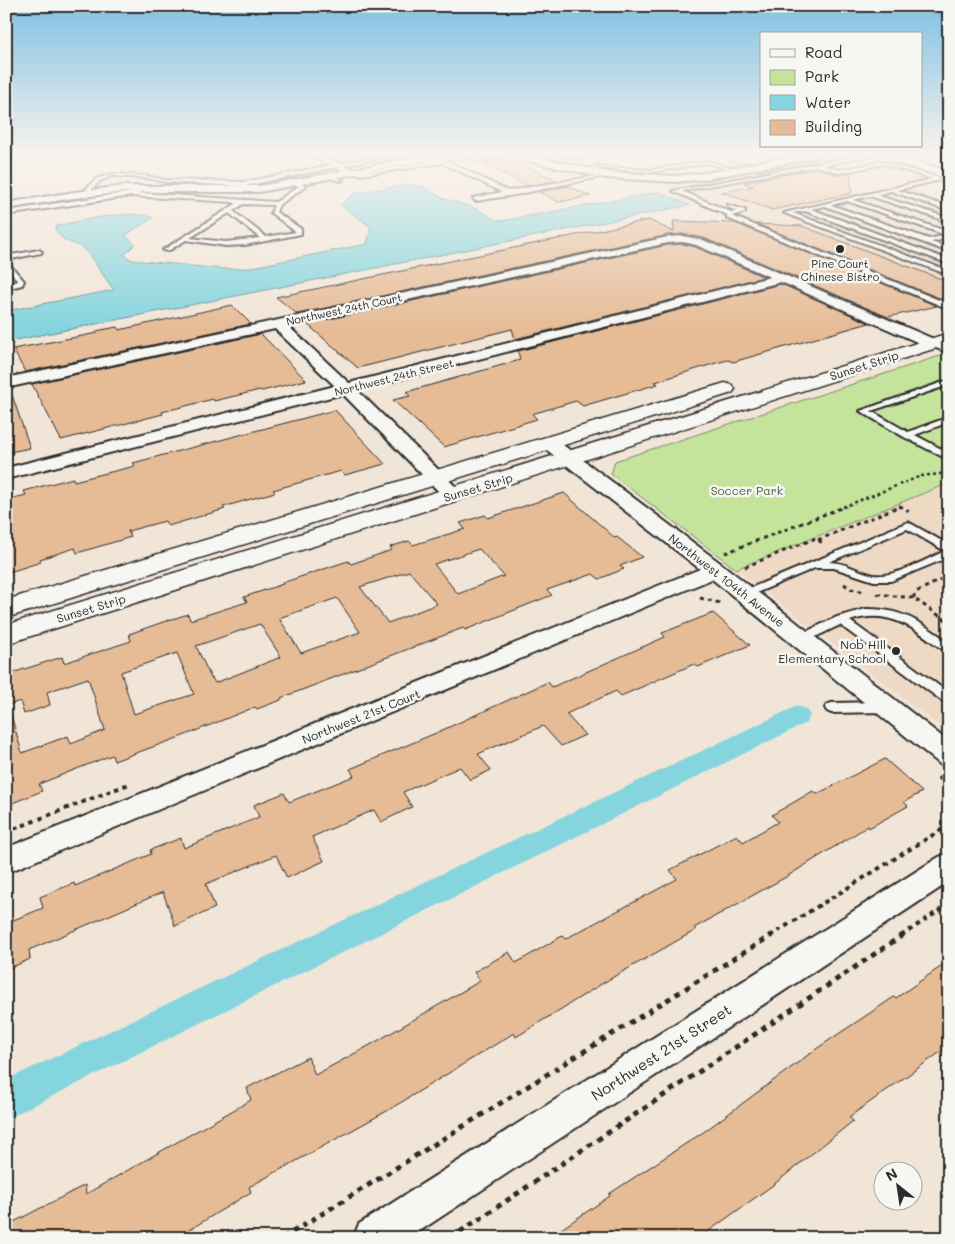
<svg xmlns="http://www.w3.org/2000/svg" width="955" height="1244" viewBox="0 0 955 1244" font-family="Mali,sans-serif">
<rect width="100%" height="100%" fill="#f1e5d7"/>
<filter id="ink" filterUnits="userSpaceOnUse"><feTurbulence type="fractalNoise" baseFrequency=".02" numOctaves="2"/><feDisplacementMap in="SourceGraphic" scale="10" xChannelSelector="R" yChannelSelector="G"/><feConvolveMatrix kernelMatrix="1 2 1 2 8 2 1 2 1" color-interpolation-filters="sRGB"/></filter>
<g filter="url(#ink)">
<!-- built -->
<g fill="#eed9c4">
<path d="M840 154H860L949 182V308L945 309 657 189Z"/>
<path d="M949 483V733L736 569Z"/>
</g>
<!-- green -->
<path fill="#c4e49c" stroke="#788864" d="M949 353V483L736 569 611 474 615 461Z"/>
<!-- water -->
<path fill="#85d5de" stroke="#619196" d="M406 185 422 186 442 198 475 208 496 220 502 221 659 192 690 205 6 342V311L114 290 84 248 64 240 54 229 57 226C79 221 134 208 153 218L125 235 135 244 124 255 132 260 224 269 248 268 367 244 371 227 341 205 355 193Z"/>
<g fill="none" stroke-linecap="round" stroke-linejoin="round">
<!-- canal -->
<path fill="#85d5de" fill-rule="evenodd" d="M797 706 806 709 810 716 806 723 6 1119V1080Z"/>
</g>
<!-- building -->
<g fill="#e6bc97" stroke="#2b2b2b" fill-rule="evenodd">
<path d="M719 154H791L740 164 719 157Z"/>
<path d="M823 154 849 155 762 172 758 171 817 159Z"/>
<path d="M487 159 518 162 558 181 527 186 486 165 490 164Z"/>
<path d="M817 168 838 175 850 173 852 193 772 210 722 192 753 186 744 183Z"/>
<path d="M568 186 590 196 559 202 539 192Z"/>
<path d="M649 220 674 232 673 221 735 223 937 306 888 317 704 238 683 234 668 235 297 314 276 297Z"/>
<path d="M757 224 802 226 949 282V302Z"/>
<path d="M683 244 695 247 764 277 515 339 512 329 358 368 307 324 668 245Z"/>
<path d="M781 284 869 323 733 362 728 360 716 363 655 382 658 384 583 406 576 401 532 414 537 419 444 447 393 400 410 396 406 392 520 360 518 351Z"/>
<path d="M232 305 251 324 25 372 13 349 98 333 96 331 117 327 119 330Z"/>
<path d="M261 334 306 380 262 391 260 390 214 401 213 399 162 412 163 414 61 440 32 384Z"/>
<path d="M10 389 30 448 10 452 6 441V390Z"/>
<path d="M335 410 385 464 345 475 341 471 273 490 275 492 223 507 225 509 168 526 165 521 128 531 131 537 77 553 75 548 40 559 41 562 6 573V500L26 495 24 491 73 478 74 481 135 466 133 463Z"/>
<path d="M564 493 615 538 617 537 642 557 620 566 624 569 599 579 593 574 547 590 552 595 465 630 463 628 281 698V700L257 709 255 707 183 736 114 761 112 755 39 784 42 791 10 804 6 791V716L11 715 22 753 68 736 71 744 105 730 88 678 47 692 50 705 24 714 20 701 6 706V675L62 657 64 663 131 641 129 634 163 622 188 614 190 620 247 602 244 597 283 584 282 583 348 561 351 564 392 550 390 547 409 541 413 545 465 529 460 523 485 515 488 518ZM479 549 504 576 458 594 434 564ZM409 571 437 604 388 623 360 587ZM337 598 360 632 301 653 279 618ZM260 624 281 657 215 683 212 678H211L196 646ZM177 653 194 694 134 714 121 672Z"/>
<path d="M713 613 750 645 698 667 694 664 621 696 616 691 566 714 585 735 561 746 543 726 478 754 491 770 470 780 460 767 403 792 412 807 381 822 374 810 312 837 324 861 287 878 276 855 206 884 215 908 175 926 163 892 29 950 30 959 6 970V923L43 908 40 897 74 883 75 886 151 854 150 850 181 838 184 848 259 817 254 805 284 793 289 802 354 776 350 769 436 733 548 682 552 687 665 637 662 633Z"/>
<path d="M885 759 922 792 904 802 908 806 869 828 868 826 786 877 694 928 696 930 608 980 516 1037 514 1033 387 1111 249 1187 251 1192 176 1238H6V1226L85 1185 86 1194 251 1100 247 1088 308 1057 315 1075 372 1044 480 981 474 972 509 952 516 963 562 936 565 939 677 879 670 870 737 835 743 842 778 822 772 815 813 791 817 794Z"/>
<path d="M949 961V1046L849 1117 853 1121 773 1185 699 1238H548L610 1196 609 1194 705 1131 819 1047 894 997 896 998Z"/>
</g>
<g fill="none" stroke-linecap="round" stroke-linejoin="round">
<defs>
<g id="lane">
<path d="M396 154H413L374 159 244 186 165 182 147 178 112 176 100 181 92 189V193H88L86 189 96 179 111 174 147 176 165 180 244 182 374 157Z"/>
<path d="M427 154H433L508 191 607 174 609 175 515 195 475 201 473 198 502 192 442 163 362 175 348 171 350 170 362 173 438 160Z"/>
<path d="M477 154H481L480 158 488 162V164L476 160Z"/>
<path d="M549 154H563L582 158 580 159Z"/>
<path d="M866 154H877L823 165 839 170 877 163 879 161 940 178V180L897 190 949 207V211L891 191 876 195 949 218V222L870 196 853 200 949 232V238L931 242 949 248V252L825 206 811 209 949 260V264L805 211 793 213 949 271V275L784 213 932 179 884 164 839 173 817 166 682 191 731 212 737 211 727 207V205L745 210V212L732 216 949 304V309L727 218V215L673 191ZM847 201 946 235 929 239 831 205Z"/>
<path d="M709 161 738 170 736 171 709 163 650 172 597 168 584 172 582 171 597 166 650 170Z"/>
<path d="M326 175 343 180 341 181 326 177Z"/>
<path d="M294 182 306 186 279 205 276 212 301 229V234L245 245 226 246 186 240 168 251 163 250 236 204 233 202 131 196 6 215V211L138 191 140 193 276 202 299 186 294 184ZM243 204 274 205 271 213 296 232 266 237 233 211ZM229 213 260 238 226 242 190 238Z"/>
<path d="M39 250 42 252 41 253 6 260V256Z"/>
<path d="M6 260 24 281 22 285 6 289V285L18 281 6 266Z"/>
<path d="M928 341H934L949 348V353L928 345Z"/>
<path d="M949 380V385L871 411 908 432 949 417V422L915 435 949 453V460L904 437 860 411Z"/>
<path d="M908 522 949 545V557L891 581H874L834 568H815L749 596H741L740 594 741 592ZM907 529 945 551C926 559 894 578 874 575 859 572 845 562 829 562Z"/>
<path d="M866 609C902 608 921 623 949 642V652C940 649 933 642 926 637 902 620 879 611 850 621L949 693V704L945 703 840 625 805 642H797L795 639 797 636 837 617Z"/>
<path d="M884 702 888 704 890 707 888 710 884 712 831 713 827 711 825 708 827 705 831 703Z"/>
</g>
<g id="street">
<path d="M306 154H318L353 169 433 154H477L473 157 419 162 259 192H125L74 198 6 209V203L74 192 125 186H259L342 171Z"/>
<path d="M479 154 526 155 607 172 675 176 706 173 802 154H821L817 157 706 179 675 182 607 178 526 161 483 157Z"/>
<path d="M889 154H907L886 159 884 157Z"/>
<path d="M683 236 703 240 936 340 938 343 936 346H926L781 282 357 390 460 491 462 495 460 499 453 501 446 499 343 394 6 479V468L335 386 275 329 6 388V378L668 237ZM683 242 696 245 770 277 349 383 288 326 668 243Z"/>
<path d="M549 438 555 439 723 565 949 742V767L940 764 712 579 6 873V848L700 569 543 447 540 443 543 439Z"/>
<path d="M949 853V882L409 1238H353L359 1224 939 857Z"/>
</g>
<g id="secondary">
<path d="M874 154H892L949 171V179L875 156Z"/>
<path d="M949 333V344L6 644V625Z"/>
<path d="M725 383 732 385 735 389 732 393 6 618V600Z"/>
</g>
</defs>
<!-- lane casing -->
<use href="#lane" stroke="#2b2b2b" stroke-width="4"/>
<!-- street casing -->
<use href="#street" stroke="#2b2b2b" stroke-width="4"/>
<!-- secondary casing -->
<use href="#secondary" stroke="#2b2b2b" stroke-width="3"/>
<!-- path-far3 -->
<g stroke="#2b2b2b" stroke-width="2.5" stroke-dasharray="3 3" stroke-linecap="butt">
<path d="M843 507 921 476 949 473"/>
<path d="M898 507H901"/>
</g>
<!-- path-far2 -->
<g stroke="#2b2b2b" stroke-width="3" stroke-dasharray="4 4" stroke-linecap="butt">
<path d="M818 540 900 506 909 511"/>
<path d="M725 553 846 506"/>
<path d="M745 567 816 538 822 543"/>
<path d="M844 584 851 589 866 592"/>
<path d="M877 594 913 598 949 622"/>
<path d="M700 598 720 603"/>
<path d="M913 598 916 592 949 576"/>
</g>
<!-- path-far1 -->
<g stroke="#2b2b2b" stroke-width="4" stroke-dasharray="4.5 4.5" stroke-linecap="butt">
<path d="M938 777 949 786"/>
<path d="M6 832 129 784"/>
<path d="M770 936 949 825"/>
<path d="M901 936 949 904"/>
</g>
<!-- path -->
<g stroke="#2b2b2b" stroke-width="5" stroke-dasharray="5.5 5.5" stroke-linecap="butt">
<path d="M283 1238 772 935"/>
<path d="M451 1238 903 935"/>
</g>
<!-- lane -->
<use href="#lane" fill="#f6f6f2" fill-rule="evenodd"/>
<!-- street -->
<use href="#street" fill="#f6f6f2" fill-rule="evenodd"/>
<!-- secondary -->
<use href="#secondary" fill="#f6f6f2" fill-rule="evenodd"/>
</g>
</g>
<!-- sky -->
<linearGradient id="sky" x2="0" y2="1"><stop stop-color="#80c1e4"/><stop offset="0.47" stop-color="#f9f3ed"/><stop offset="1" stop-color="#f9f3ed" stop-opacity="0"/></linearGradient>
<rect width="955" height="328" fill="url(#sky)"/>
<!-- markers -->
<g fill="#2b2b2b" stroke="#f6f6f2" stroke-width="2">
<circle cx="840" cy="249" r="5"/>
<circle cx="896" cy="651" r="5"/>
</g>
<g text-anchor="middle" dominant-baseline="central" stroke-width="5" stroke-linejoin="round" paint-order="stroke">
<!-- far-poi labels -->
<g font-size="11" fill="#2b2b2b" stroke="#f6f6f2">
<text x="840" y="263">Pine Court<tspan x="840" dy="13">Chinese Bistro</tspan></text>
</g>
<!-- far-street labels -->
<g font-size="11" fill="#2b2b2b" stroke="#f6f6f2">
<text transform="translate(344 309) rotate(-12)">Northwest 24th Court</text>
<text transform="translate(394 377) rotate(-14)">Northwest 24th Street</text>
</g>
<!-- street labels -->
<g font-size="12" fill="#2b2b2b" stroke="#f6f6f2">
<text transform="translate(864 365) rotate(-18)">Sunset Strip</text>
<text transform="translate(478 487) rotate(-17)">Sunset Strip</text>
<text transform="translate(727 580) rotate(38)">Northwest 104th Avenue</text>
<text transform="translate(91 608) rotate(-17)">Sunset Strip</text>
<text transform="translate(361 716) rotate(-22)">Northwest 21st Court</text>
</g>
<!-- park labels -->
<g font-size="12" fill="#515947" stroke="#f6f6f2">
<text x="747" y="490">Soccer Park</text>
</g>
<!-- poi labels -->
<g font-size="12" fill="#2b2b2b" stroke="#f6f6f2" text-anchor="end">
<text x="886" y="644">Nob Hill<tspan x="886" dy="14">Elementary School</tspan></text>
</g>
<!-- near-street labels -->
<g font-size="15" fill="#2b2b2b" stroke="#f6f6f2">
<text transform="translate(661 1052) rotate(-33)">Northwest 21st Street</text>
</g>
</g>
<!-- margin -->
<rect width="955" height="1244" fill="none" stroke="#f6f6f2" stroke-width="25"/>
<rect x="12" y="12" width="930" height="1219" fill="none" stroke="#2b2b2b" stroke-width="2" filter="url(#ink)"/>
<!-- legend -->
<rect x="760" y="32" width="162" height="115" fill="#f6f6f2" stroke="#a5a5a2"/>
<rect x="770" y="49" width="25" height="8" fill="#f6f6f2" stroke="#a5a5a2"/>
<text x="805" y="58" font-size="15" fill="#2b2b2b">Road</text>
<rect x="770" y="70" width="25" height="15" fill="#c4e49c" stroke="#a5a5a2"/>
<text x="805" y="82" font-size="15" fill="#2b2b2b">Park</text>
<rect x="770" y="95" width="25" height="15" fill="#85d5de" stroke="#a5a5a2"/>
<text x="805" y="108" font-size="15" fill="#2b2b2b">Water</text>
<rect x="770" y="120" width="25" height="15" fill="#e6bc97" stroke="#a5a5a2"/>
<text x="805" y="132" font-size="15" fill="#2b2b2b">Building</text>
<!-- north arrow -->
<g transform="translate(898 1186) rotate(330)"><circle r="24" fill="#f6f6f2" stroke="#a5a5a2"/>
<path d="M0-4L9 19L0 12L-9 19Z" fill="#2b2b2b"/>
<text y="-8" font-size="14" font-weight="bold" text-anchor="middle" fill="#2b2b2b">N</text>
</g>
</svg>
